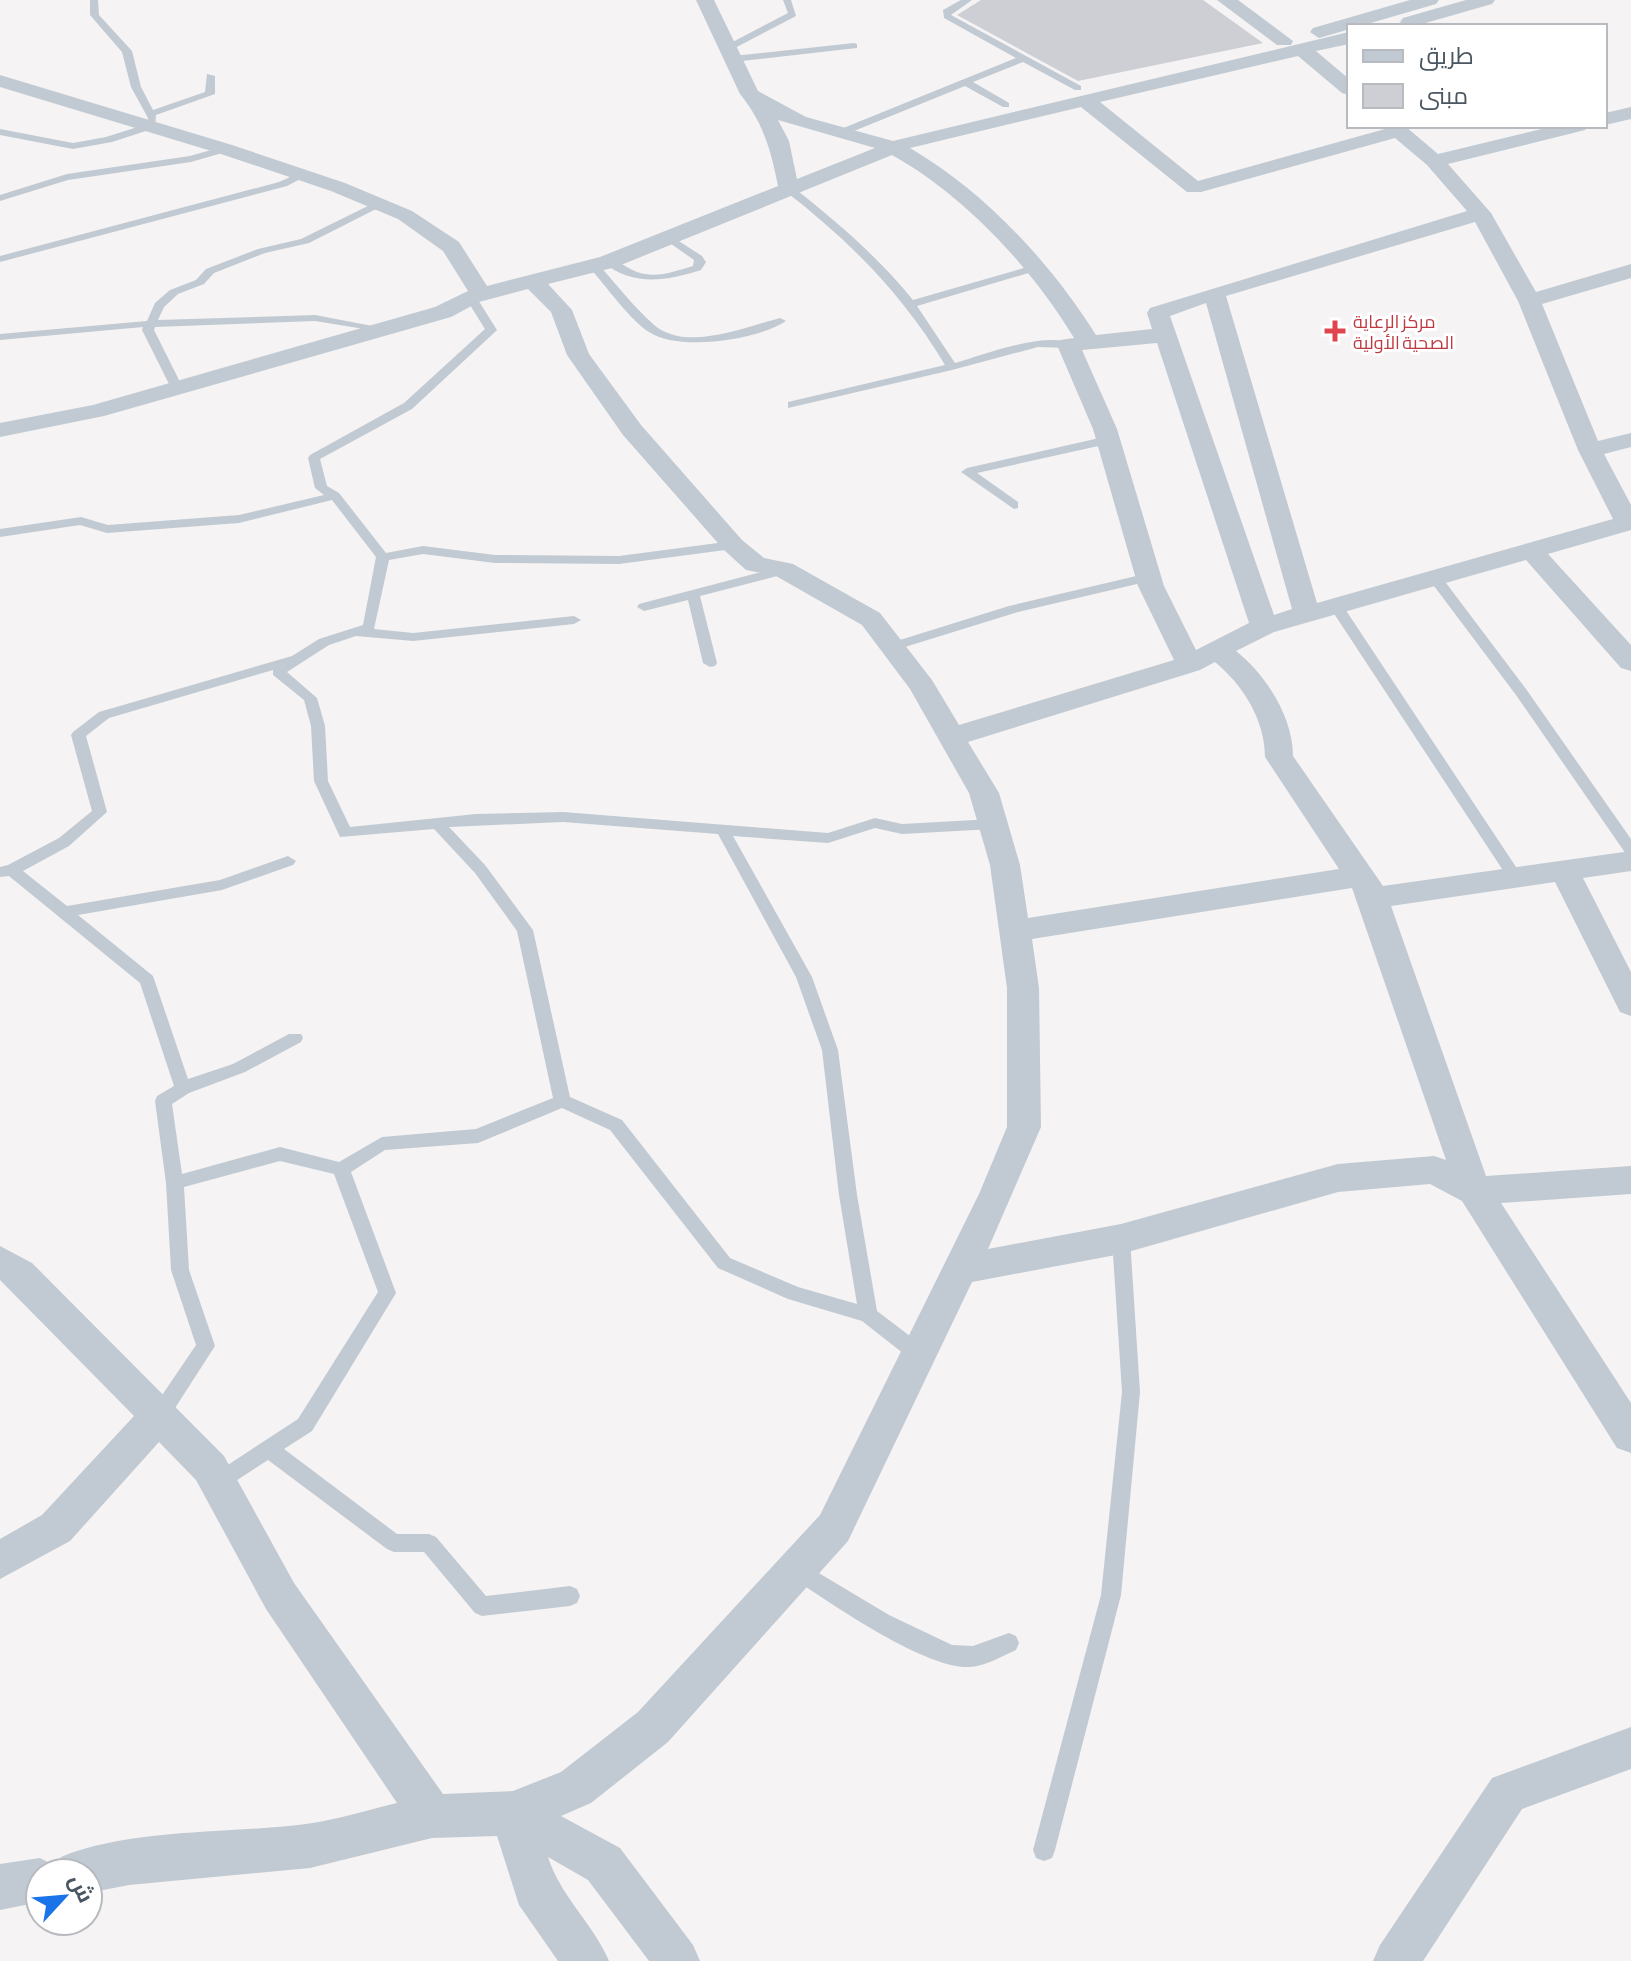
<svg xmlns="http://www.w3.org/2000/svg" width="1631" height="1961" viewBox="0 0 1631 1961" font-family="'Asap Condensed',Cairo,sans-serif">
<rect width="100%" height="100%" fill="#f5f3f3"/>
<!-- building -->
<path fill="#cdcfd5" d="M981 0H1203L1263 43 1078 81 957 15Z"/>
<g fill="none" stroke-linecap="round" stroke-linejoin="round">
<!-- service -->
<g fill="#c1cad2" fill-rule="evenodd">
<path d="M90 0H98L99 15 132 51 141 87 153 110 205 92 207 74 215 76V94L156 115 155 128 112 142 73 149 0 135V129L73 143 106 137 147 124 148 118 131 87 122 52 90 15Z"/>
<path d="M783 0H791L796 16 731 50H725V46L788 13Z"/>
<path d="M961 0H972L951 15 1081 86V90H1075L1023 62 973 82 1009 103V107H1003L965 86 844 135H836V131L1016 58 944 18 943 10Z"/>
<path d="M854 43 857 44V48L733 62 728 59 733 56Z"/>
<path d="M225 146 230 149 229 151 191 162 68 180 0 201V195L67 174 190 156Z"/>
<path d="M299 173 308 175 287 186 0 262V256L279 182Z"/>
<path d="M785 187H793C836 221 878 257 913 300L1034 265H1042V269L917 306 955 363C983 355 1049 329 1074 345L1068 348 1038 347 952 370 788 408V402L945 365C904 296 850 241 785 191Z"/>
<path d="M378 201 382 202V206L309 243 265 253 214 273 204 284 178 294 164 307 158 320 315 315 383 328V332L315 321 155 327 154 330 183 388 177 392 171 388 142 330 143 327 0 340V334L147 321 155 303 170 290 196 280 206 269 258 249 301 239Z"/>
<path d="M671 236 702 256 706 262 701 270C666 281 633 287 603 262 613 256 626 268 637 272 656 279 675 271 693 266L694 260 667 241 666 239Z"/>
<path d="M590 264H598C616 284 633 306 653 324 685 353 745 327 780 318L786 321C758 340 679 352 649 332 633 323 604 284 590 268Z"/>
<path d="M471 294 475 295 497 330 495 332 412 409 320 459 327 486 339 493 386 553 423 546 495 555 619 556 733 541 739 545 733 549 619 564 495 563 423 554 389 560 374 629 413 633 574 616 581 620 574 624 413 641 356 636 329 645 287 672 317 698 325 726 328 781 350 827 476 814 563 812 828 833 875 818 902 824 993 819 1000 824 993 829 902 834 875 828 828 843 733 836 812 977 838 1050 857 1195 877 1311 927 1349 929 1355 927 1361 920 1363 913 1361 862 1321 788 1299 718 1268 610 1130 562 1108 478 1143 385 1150 351 1172 396 1293 312 1431 284 1449 397 1534H429L436 1537 486 1596 570 1586 577 1589 580 1596 577 1603 570 1606 482 1616 475 1613 424 1552H394L387 1549 268 1460 225 1488 218 1491 211 1488 208 1482 211 1476 298 1419 378 1292 334 1174 280 1161 184 1187 189 1270 215 1346 166 1422 159 1424 152 1422 149 1416 152 1410 196 1345 171 1270 166 1183 155 1101 157 1096 174 1086 140 983 9 876 0 877V867L8 865 59 838 92 811 71 735 73 732 99 712 292 656 319 639 363 625 376 557 332 500 239 523 107 533 80 525 0 537V529L81 517 108 525 239 515 324 495 315 488 308 458 310 455 404 403 485 329 465 297ZM273 670V675L304 700 311 726 314 781 340 837 434 829 475 873 517 931 553 1098 476 1129 382 1137 339 1162 280 1147 182 1174 172 1104 189 1093 245 1072 301 1042 303 1038 301 1034H289L233 1064 188 1079 153 976 78 915 222 890 293 865 296 861 288 856 220 880 67 906 23 871 69 846 107 812 86 736 109 718ZM563 822 718 834 796 977 822 1050 839 1195 857 1304 798 1287 730 1258 622 1120 570 1097 533 930 485 865 449 827Z"/>
<path d="M1108 436 1112 437V443L977 473 1018 502V508L1014 509 961 472 967 468Z"/>
<path d="M784 566 789 567V573L700 596 717 663 715 666 710 667 703 663 688 600 644 611 637 607 639 604Z"/>
<path d="M1149 573 1154 574V580L1018 612 892 651 885 647 887 644 1009 606Z"/>
<path d="M1435 574 1440 575 1526 689 1631 839V855L1626 854 1516 695 1428 578Z"/>
<path d="M1336 602 1343 606 1520 873 1523 877 1520 881H1510L1329 606Z"/>
<path d="M1121 1232 1127 1234 1130 1239 1140 1392 1121 1595 1055 1850 1052 1858 1044 1861 1036 1858 1033 1850 1101 1595 1122 1392 1112 1239 1115 1234Z"/>
<path d="M797 1560 889 1615 952 1645 973 1646 1009 1633 1016 1636 1019 1643 1016 1650C1002 1656 986 1666 970 1667 926 1670 827 1601 790 1576L787 1569 790 1562Z"/>
</g>
<!-- minor -->
<g fill="#c1cad2" fill-rule="evenodd">
<path d="M696 0H714L758 91 806 117 893 141 1349 32V44L1316 51 1349 79V95L1342 93 1298 56 1100 102 1198 181 1385 129 1383 126H1405L1438 154 1554 126H1588L1585 130 1448 164 1491 213 1536 292 1631 264V278L1542 304 1598 441 1631 433V447L1604 454 1631 505V530L1548 554 1631 645V671L1621 668 1526 560 1274 632 1236 651C1266 675 1293 717 1293 756L1383 886 1631 851V871L1583 878 1631 972V1016L1620 1012 1555 882 1391 906 1486 1176 1631 1166V1194L1501 1203 1631 1403V1453L1617 1448 1462 1201 1430 1184 1338 1192 1121 1254 972 1282 848 1541 668 1742 591 1803 561 1816 620 1848 693 1945 700 1961H649L588 1880 548 1857C560 1896 593 1923 609 1961H558L519 1905 497 1836 432 1838 310 1868 129 1885 88 1893V1873H40V1902L0 1910V1864L40 1858 57 1867 61 1857C132 1828 229 1834 306 1824 336 1820 367 1810 397 1803L266 1609 196 1480 159 1442 70 1541 0 1579V1539L42 1515 134 1416 0 1280V1246L32 1263 224 1456 294 1583 443 1794 513 1791 561 1772 638 1712 820 1515 979 1194 1007 1127V988L990 865 969 793 910 689 862 625 776 576 746 570 724 550 623 435 567 355 551 312 528 289 479 302 451 317 104 416 0 437V423L93 405 435 307 468 291 443 251 398 219 331 191 218 153 0 87V75L232 145 345 183 412 211 459 242 487 286 600 257 778 186C771 150 763 122 740 94ZM1081 107 1187 192H1201L1395 138 1427 165 1467 211 1150 308 1147 313 1152 329 1096 335C1050 262 985 192 910 148ZM778 120 875 148 797 179 789 141ZM892 155C964 195 1032 268 1074 338L1060 340 1057 345 1093 429 1138 586 1174 660 959 725 932 680 880 613 793 564 764 558 742 540 641 425 589 354 572 310 548 284 616 267ZM1475 222 1518 301 1578 450 1613 519 1317 603 1226 296ZM1206 303 1292 609 1274 615 1170 316ZM1157 343 1249 623 1196 650 1164 586 1117 429 1082 350ZM1215 662C1243 685 1265 720 1265 757L1339 869 1028 918 1020 865 999 793 968 742 1200 670ZM1352 888 1446 1160 1434 1156 1338 1164 1121 1224 988 1249 1041 1127 1039 988 1032 939Z"/>
<path d="M1217 0H1238L1293 41 1291 45H1277Z"/>
<path d="M1410 0H1439L1436 4 1319 38 1310 32 1313 28Z"/>
<path d="M1466 0H1495L1492 4 1415 26H1403L1400 22 1403 18Z"/>
<path d="M1631 107V119L1605 125V113Z"/>
<path d="M1631 1727V1769L1522 1809 1423 1961H1373L1380 1945 1492 1778Z"/>
</g>
</g>
<!-- markers -->
<path fill="#e0444e" stroke="#fff" stroke-width="3" d="M1331 319h8v8h8v8h-8v8h-8v-8h-8v-8h8z"/>
<g text-anchor="middle" dominant-baseline="central" stroke-width="6" stroke-linejoin="round" paint-order="stroke">
<!-- far-health labels -->
<g font-size="18" fill="#be3a42" stroke="#fff" text-anchor="start">
<text x="1353" y="321">مركز الرعاية<tspan x="1353" dy="21">الصحية الأولية</tspan></text>
</g>
</g>
<!-- legend -->
<rect x="1347" y="24" width="260" height="104" fill="#ffffff" stroke="#b7bbc0" stroke-width="2"/>
<rect x="1363" y="50" width="40" height="12" fill="#c1cad2" stroke="#b7bbc0" stroke-width="2"/>
<text x="1419" y="64" font-size="24" fill="#4a5661">طريق</text>
<rect x="1363" y="84" width="40" height="24" fill="#cdcfd5" stroke="#b7bbc0" stroke-width="2"/>
<text x="1419" y="104" font-size="24" fill="#4a5661">مبنى</text>
<!-- north arrow -->
<g transform="translate(64 1897) rotate(64)"><circle r="38" fill="#ffffff" stroke="#b7bbc0" stroke-width="2"/>
<path d="M0-6L14 30L0 20L-14 30Z" fill="#1a73e8"/>
<text y="-12" font-size="22" font-weight="bold" text-anchor="middle" fill="#4a5661">ش</text>
</g>
</svg>
